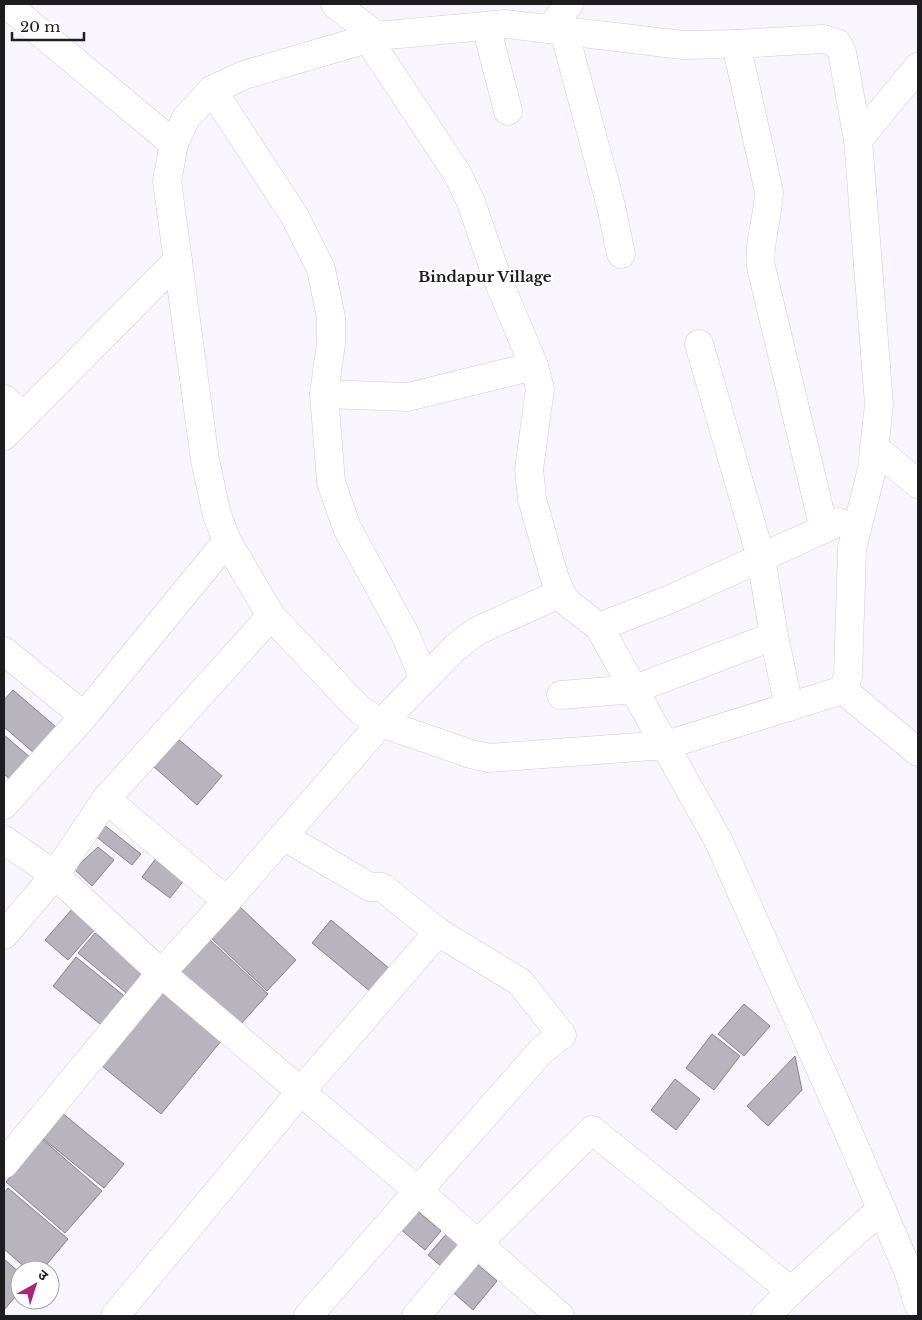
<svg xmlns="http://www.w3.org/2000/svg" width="922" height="1320" viewBox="0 0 922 1320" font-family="'Libre Baskerville','Noto Sans Devanagari',serif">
<rect width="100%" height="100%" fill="#f9f5ff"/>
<!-- building -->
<g fill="#b8b4be" stroke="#85828b">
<path d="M13 690 56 727 34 753 4 727V700Z"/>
<path d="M4 735 32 759 13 782 4 774Z"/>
<path d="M177 738 222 776 197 805 153 766Z"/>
<path d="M103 824 141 854 132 865 94 835Z"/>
<path d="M98 847 114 860 92 886 74 869Z"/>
<path d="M157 857 185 879 170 898 142 877Z"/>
<path d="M239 906 296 960 267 991 210 937Z"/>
<path d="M73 908 96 928 68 960 45 940Z"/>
<path d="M331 920 390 969 371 992 312 943Z"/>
<path d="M95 933 147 976 130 996 78 953Z"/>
<path d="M209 939 268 994 240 1025 178 969Z"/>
<path d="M76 957 128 999 105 1028 53 986Z"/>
<path d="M163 992 222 1040 161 1114 102 1066Z"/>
<path d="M744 1004 770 1026 744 1056 718 1034Z"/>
<path d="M712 1034 740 1056 714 1090 686 1068Z"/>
<path d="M795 1056 802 1090 768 1126 747 1106Z"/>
<path d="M675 1079 700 1099 676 1130 651 1110Z"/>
<path d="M61 1112 124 1164 104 1188 41 1137Z"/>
<path d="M42 1139 102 1191 65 1233 6 1182Z"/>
<path d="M8 1188 68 1239 42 1270H28L4 1249V1193Z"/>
<path d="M408 1203 441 1231 425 1250 392 1222Z"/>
<path d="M449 1231 470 1249 449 1273 428 1255Z"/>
<path d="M470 1258 497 1281 473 1310 446 1286Z"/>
<path d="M4 1259 20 1273V1291L4 1310Z"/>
</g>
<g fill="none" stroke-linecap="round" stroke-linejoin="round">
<defs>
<g id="minor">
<path d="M6 4 174 144"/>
<path d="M335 4 377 36"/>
<path d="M506 24 683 45 736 44 823 39 837 43 842 52 858 140 879 404 872 469 852 548 848 676 843 690 666 745 489 758 471 754 381 723 360 710 271 616 227 541 217 515 205 460 167 181 174 144 186 118 212 90 244 75 377 36Z"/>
<path d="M486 26 508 111"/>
<path d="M550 29 569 4"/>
<path d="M564 31 611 206 621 254"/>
<path d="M368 39 457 173 471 202 497 278 534 366 540 389 529 469 532 499 554 576 561 593 568 603 599 627 719 842 837 1106 909 1273 918 1304"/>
<path d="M736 44 769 192C768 219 758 242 761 267L824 529"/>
<path d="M212 90 294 215 321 269 331 318V343L324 394 331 482 347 528 406 636 424 679"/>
<path d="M858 140 918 67"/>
<path d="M699 344 761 558 774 636 789 707"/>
<path d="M324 394 408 397 534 366"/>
<path d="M4 399 24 416"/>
<path d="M4 436 178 260"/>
<path d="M874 447 918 484"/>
<path d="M599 627 673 598 839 522"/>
<path d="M4 651 84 716"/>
<path d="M843 690 918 752"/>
<path d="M561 695 635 689 774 636"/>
<path d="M106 799 227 901"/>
<path d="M4 805 84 716 227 541"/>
<path d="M283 836 370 887H382L438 932 520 982 562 1035 542 1050 308 1316"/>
<path d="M4 840 55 875 161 973 418 1191 560 1316"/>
<path d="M4 935 55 875 106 799 271 616"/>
<path d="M4 1164 161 973 227 901 381 723 456 647 477 631 561 593"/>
<path d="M115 1316 301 1091 438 932"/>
<path d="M416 1316 477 1244 592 1130 791 1291"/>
<path d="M766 1316 791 1291 881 1209"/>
</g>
</defs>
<!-- minor casing -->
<use href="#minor" stroke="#cecbd4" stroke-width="29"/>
<!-- minor -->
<use href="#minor" stroke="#fff" stroke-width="28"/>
</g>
<g text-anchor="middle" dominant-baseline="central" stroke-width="4.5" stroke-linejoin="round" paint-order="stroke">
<!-- neighbourhood labels -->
<g font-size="15" font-weight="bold" fill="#1d1c1f" stroke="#fff">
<text x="485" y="276">Bindapur Village</text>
</g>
</g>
<!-- border -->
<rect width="922" height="1320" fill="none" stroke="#1d1c1f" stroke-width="10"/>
<!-- north arrow -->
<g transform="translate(35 1285) rotate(39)"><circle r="24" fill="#ffffff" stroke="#a5a4a5"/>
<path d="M0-4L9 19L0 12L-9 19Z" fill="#a82776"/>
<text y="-8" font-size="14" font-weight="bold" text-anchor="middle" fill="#1d1c1f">उ</text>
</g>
<!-- scale -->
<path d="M12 32v8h72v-8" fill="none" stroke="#1d1c1f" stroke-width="2.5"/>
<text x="20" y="32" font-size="15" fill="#1d1c1f" stroke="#ffffff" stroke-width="4" paint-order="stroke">20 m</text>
</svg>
